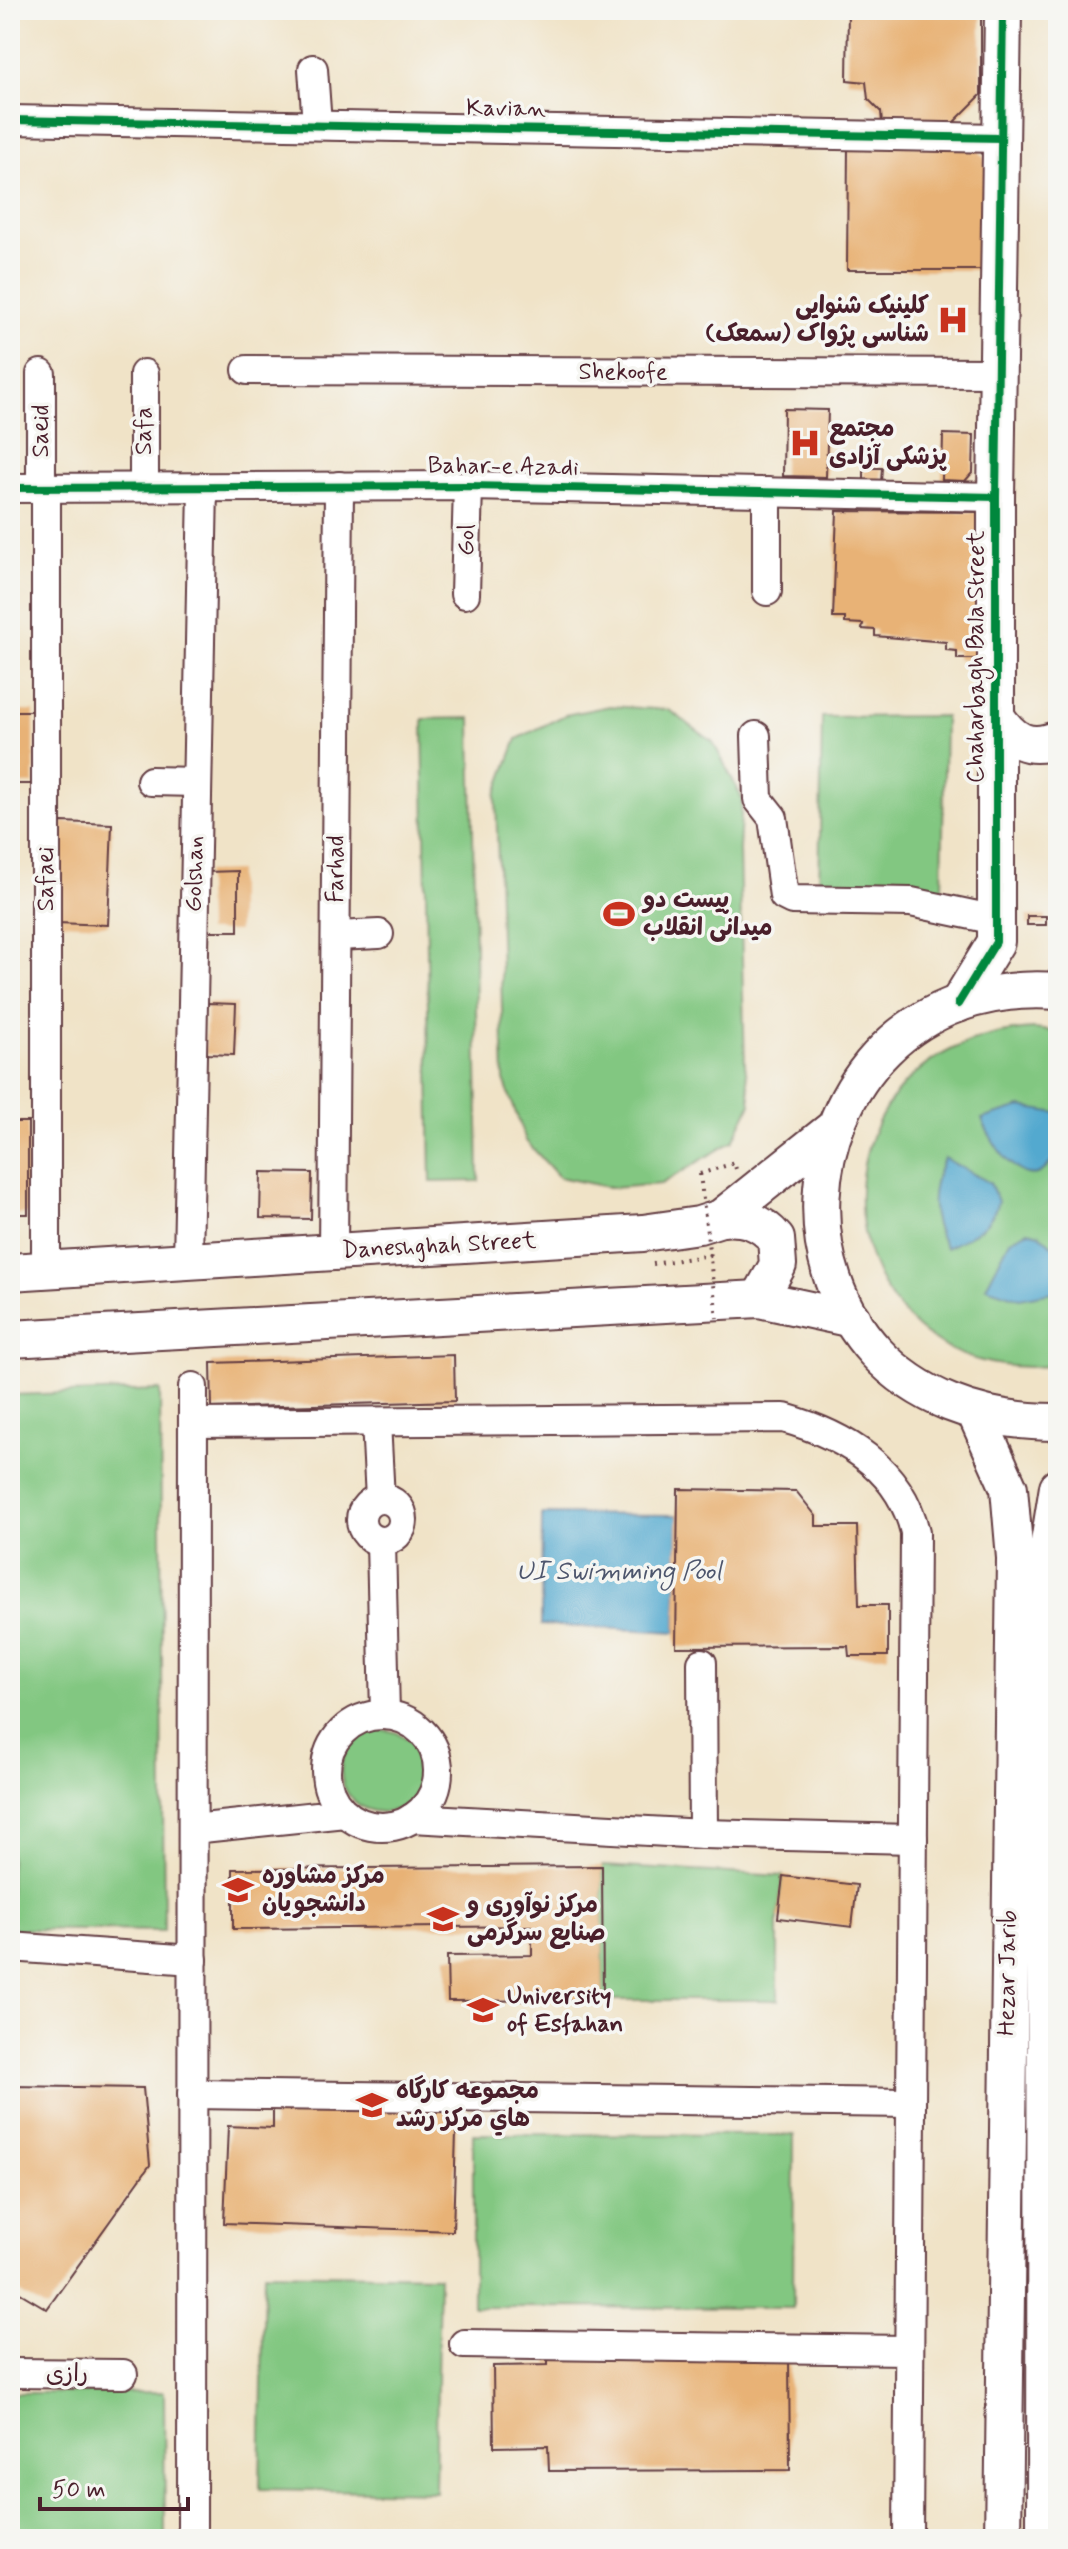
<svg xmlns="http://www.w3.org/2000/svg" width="1068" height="2549" viewBox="0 0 1068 2549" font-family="Mynerve,'Playpen Sans Arabic',sans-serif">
<rect width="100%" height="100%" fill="#f6f6f2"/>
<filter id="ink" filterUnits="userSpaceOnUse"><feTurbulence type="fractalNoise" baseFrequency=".0125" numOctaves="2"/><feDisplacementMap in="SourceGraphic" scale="16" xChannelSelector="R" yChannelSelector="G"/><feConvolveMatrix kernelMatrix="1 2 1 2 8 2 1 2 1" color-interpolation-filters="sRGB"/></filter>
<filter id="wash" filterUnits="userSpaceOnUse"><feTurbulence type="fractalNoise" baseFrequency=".006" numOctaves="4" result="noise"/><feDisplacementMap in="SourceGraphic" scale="32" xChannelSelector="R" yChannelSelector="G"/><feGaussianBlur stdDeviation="1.8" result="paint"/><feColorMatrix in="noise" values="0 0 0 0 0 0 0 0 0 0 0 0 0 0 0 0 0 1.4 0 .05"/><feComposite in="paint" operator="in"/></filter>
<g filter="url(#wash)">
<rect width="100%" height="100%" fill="#f0e3c7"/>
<!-- green -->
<g fill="#82c781" stroke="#667356" stroke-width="2">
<path d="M610 706 669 710 713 742 742 798 739 850 745 1065 751 1104 733 1141 661 1184 612 1188 559 1177 526 1141 504 1080 496 795 517 739 565 715Z"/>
<path d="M945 716 942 892H819L822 717Z"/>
<path d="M471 718 479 1181 431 1182 423 719Z"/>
<path d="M1034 1029 1058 1032V1365C819 1396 781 1044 1034 1029Z"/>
<path d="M160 1390 164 1931 10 1929V1395Z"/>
<circle cx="382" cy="1771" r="41"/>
<path d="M602 1866 783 1876 778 1918V2000H603Z"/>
<path d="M473 2134 794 2135 793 2308 473 2307Z"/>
<path d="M264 2273 439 2276 435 2492 260 2489Z"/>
<path d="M164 2392 165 2539H10V2393Z"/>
</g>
<!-- water -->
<g fill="#53a9cf" stroke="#4e647d" stroke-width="2">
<path d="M1021 1107 1058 1113C1058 1124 1061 1140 1057 1150 1033 1209 993 1147 982 1119Z"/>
<path d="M944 1158 990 1183 998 1201C992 1228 968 1237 946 1248 928 1217 929 1190 944 1158Z"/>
<path d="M1028 1231 1040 1234 1058 1251V1291L1020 1298 986 1287 1010 1240Z"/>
<path d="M542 1514 678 1515 676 1632 541 1625Z"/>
</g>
<g id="blocks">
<!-- building -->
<g fill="#e8b276">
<path d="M848 10H981V95L953 123H882L881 112 868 99 866 82 847 80Z"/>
<path d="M848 144 976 146 988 164 983 270H847Z"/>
<path d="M784 409 828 410 826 477 783 476Z"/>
<path d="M943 434 974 435 973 472 965 481 942 480Z"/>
<path d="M864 468H882L881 482H864Z"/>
<path d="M837 511 980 512 978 659H957V651L946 650V642L875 636V630L862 629 863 624 845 623V618H833Z"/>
<rect x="10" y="711" width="24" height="73"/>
<path d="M61 822 112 824 108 925 57 923Z"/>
<path d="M238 871V931H207L206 872Z"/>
<rect x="1027" y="916" width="19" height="9"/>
<path d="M207 1003 236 1004 234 1055 205 1054Z"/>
<rect x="10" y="1122" width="18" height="92"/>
<path d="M261 1172 312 1173 311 1219 260 1218Z"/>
<path d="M454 1355 455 1401 212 1408 211 1363Z"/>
<path d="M678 1489 796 1491 816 1516V1526H857L859 1605H888V1656H849L848 1646 676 1647Z"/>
<path d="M602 1866 603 2000 448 2001 447 1956 532 1955V1926L233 1929V1869Z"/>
<path d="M783 1876 857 1885 852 1927 778 1918Z"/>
<path d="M10 2086 143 2088 150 2165 47 2309 10 2287Z"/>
<path d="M273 2095 457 2099 453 2231 224 2223 228 2126 273 2128Z"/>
<path d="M789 2355 790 2470 549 2471 548 2446 494 2447 493 2366 548 2365V2356Z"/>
</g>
</g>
</g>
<g filter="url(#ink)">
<use href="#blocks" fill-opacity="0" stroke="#633c42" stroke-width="2"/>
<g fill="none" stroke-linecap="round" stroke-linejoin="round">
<defs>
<g id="minor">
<path d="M313 69 317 125"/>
<path d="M10 120 1001 138"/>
<path d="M247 370 998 373"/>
<path d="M144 487V374"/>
<path d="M10 488 468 486 996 497"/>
<path d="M41 488V374"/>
<path d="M767 492V591"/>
<path d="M465 594 468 486"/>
<path d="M756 736 758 799 773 818 784 896 792 900 911 902 996 920"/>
<path d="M151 781 197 782"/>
<path d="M336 936 379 934"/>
<path d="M333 1252 339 486"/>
<path d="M188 1261 203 487"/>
<path d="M46 1270V488"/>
<path d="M376 1422 380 1499"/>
<path d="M193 1423 784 1418C844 1435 900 1468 915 1532L908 2539"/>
<circle cx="382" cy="1520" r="21"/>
<path d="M381 1542 385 1714"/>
<path d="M702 1663 703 1834"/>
<circle cx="382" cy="1771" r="56"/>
<path d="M412 1818 703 1834 913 1839"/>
<path d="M193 1829 345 1813"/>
<path d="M10 1947 193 1960"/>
<path d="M192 2094 911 2103"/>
<path d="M464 2344 908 2350"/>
<path d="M10 2373 123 2374"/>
<path d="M192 2539 193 1387"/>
</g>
<g id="major">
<path d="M996 716C1012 741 1029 751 1058 739"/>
<path d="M1058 991C760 969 725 1423 1058 1422"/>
<path d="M958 1004 996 942V497L1003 10"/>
<path d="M721 1218C744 1216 761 1221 776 1239L778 1265 759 1299"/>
<path d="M10 1272 643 1233 699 1225 721 1218 834 1128"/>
<path d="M10 1339 759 1299 852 1319"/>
<path d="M976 1414 1009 1488 1015 1558 1003 2539"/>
<path d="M1045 2539 1046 1562 1058 1487"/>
</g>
</defs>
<!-- minor casing -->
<use href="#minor" stroke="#633c42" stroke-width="32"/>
<!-- major casing -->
<use href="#major" stroke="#633c42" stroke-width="40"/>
<!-- path -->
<g stroke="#633c42" stroke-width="4" stroke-dasharray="2 6" stroke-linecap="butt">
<path d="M700 1174 734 1163 737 1172"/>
<path d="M653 1264 710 1255"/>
</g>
<!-- minor -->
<use href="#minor" stroke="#fff" stroke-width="28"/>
<!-- major -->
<use href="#major" stroke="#fff" stroke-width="36"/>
<!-- path-bridge -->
<path stroke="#633c42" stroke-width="4" stroke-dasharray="2 6" stroke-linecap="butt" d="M700 1174 717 1318"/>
<defs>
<g id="cycleway">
<path d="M10 120 1001 138"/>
<path d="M10 488 468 486 996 497"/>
<path d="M958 1004 996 942V497L1003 10"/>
</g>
</defs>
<!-- cycleway casing -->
<use href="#cycleway" stroke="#f6f6f2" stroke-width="13"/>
<!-- cycleway -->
<use href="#cycleway" stroke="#00873e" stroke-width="8"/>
</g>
</g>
<!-- icons -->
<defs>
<symbol id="hospital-bare" viewBox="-9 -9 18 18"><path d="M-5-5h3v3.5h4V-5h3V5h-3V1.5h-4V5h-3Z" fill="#c8321e" stroke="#f6f6f2" stroke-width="2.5" paint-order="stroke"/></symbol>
<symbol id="stadium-bare" viewBox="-9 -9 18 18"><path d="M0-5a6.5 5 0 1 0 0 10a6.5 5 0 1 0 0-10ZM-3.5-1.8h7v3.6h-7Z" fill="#c8321e" stroke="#f6f6f2" stroke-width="2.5" paint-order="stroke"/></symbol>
<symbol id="university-bare" viewBox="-9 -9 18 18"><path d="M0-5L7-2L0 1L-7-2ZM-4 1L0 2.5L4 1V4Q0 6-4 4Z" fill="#c8321e" stroke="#f6f6f2" stroke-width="2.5" paint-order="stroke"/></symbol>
</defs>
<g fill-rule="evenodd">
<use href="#hospital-bare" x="931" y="298" width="44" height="44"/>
<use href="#hospital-bare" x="783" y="421" width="44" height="44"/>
<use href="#stadium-bare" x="597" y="892" width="44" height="44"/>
<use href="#university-bare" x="216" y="1868" width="44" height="44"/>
<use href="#university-bare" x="421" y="1897" width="44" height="44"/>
<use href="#university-bare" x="461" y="1988" width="44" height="44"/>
<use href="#university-bare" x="350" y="2083" width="44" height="44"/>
</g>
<g text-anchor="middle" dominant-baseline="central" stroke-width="7" stroke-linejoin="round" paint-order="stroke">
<!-- street labels -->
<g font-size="24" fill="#4a1f2b" stroke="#f6f6f2">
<text transform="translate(506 109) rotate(1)">Kavian</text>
<text x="623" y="372">Shekoofe</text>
<text transform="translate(41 431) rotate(-90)">Saeid</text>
<text transform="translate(144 431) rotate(-90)">Safa</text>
<text transform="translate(503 467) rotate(1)">Bahar-e Azadi</text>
<text transform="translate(467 540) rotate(-89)">Gol</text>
<text transform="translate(976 657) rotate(-90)">Chaharbagh Bala Street</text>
<text transform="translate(336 869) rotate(-90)">Farhad</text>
<text transform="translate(195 874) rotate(-89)">Golshan</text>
<text transform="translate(46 879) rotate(-90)">Safaei</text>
<text transform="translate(439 1246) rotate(-3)">Daneshghah Street</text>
<text transform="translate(1008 1973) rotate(-89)">Hezar Jarib</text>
<text x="67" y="2374">رازی</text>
</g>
<!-- poi labels -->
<g font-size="24" font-weight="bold" fill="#4a1f2b" stroke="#f6f6f2" text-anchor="start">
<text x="929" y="306" text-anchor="end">کلینیک شنوایی<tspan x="929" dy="28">شناسی پژواک (سمعک)</tspan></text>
<text x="829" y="429">مجتمع<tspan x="829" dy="28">پزشکی آزادی</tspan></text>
<text x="643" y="900">پیست دو<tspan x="643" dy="28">میدانی انقلاب</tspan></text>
<text x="262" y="1876">مرکز مشاوره<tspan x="262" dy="28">دانشجویان</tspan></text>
<text x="467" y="1905">مرکز نوآوری و<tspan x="467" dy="28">صنایع سرگرمی</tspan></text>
<text x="507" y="1996">University<tspan x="507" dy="28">of Esfahan</tspan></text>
<text x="396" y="2091">مجموعه کارگاه<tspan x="396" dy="28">هاي مرکز رشد</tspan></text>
</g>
<!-- water labels -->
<g font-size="26" font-style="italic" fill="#4e566d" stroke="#f6f6f2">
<text x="619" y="1572">UI Swimming Pool</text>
</g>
</g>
<!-- margin -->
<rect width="1068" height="2549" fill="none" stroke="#f6f6f2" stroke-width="40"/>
<!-- scale -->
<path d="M40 2497v12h148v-12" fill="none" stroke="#4a1f2b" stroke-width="4"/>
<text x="52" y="2497" font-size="24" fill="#4a1f2b" stroke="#f6f6f2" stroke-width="6" paint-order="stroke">50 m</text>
</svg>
